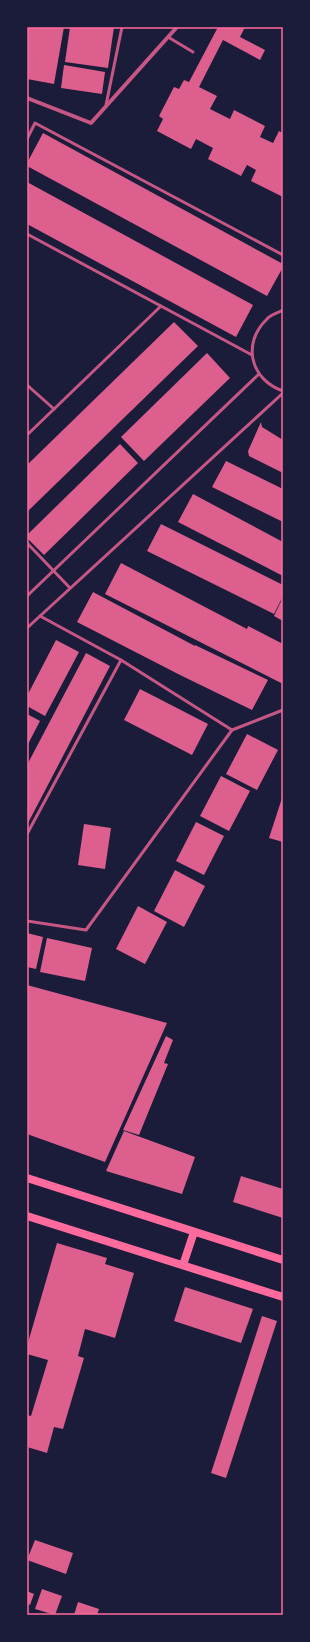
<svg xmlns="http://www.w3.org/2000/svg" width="310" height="1642" viewBox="0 0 310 1642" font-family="Montserrat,sans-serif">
<rect width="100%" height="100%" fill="#1b1b3a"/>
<!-- building -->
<g fill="#dd5f8e">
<path d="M27 27H64L54 84 27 79Z"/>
<path d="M70 27H114L108 68 65 62Z"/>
<path d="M218 27H245L240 37 265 50 260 60 223 40 199 87 217 96 210 109 230 119 234 110 265 126 260 137 273 143 279 131 283 133V197L251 181 256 170 247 165 241 176 208 159 213 148 196 139 191 149 157 131 163 119 159 116 174 87 179 89 184 80 189 82Z"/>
<path d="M64 65 105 72 102 94 61 88Z"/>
<path d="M43 133 283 264V267L267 296 27 166V163Z"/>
<path d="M27 182 253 305 236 337 27 224Z"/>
<path d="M174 322 198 346 27 512V465Z"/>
<path d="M207 353 230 378 144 461 121 437Z"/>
<path d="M261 422 262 427 283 440V473L249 456 248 451Z"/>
<path d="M120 444 138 463 44 555 27 538V535Z"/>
<path d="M226 461 283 489V522L212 487Z"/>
<path d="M193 494 283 542V576L178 522Z"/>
<path d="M161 524 283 585V596L274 614 147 551Z"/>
<path d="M121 563 247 629 248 626 283 644V681L281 683 105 594Z"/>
<path d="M93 592 195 646V645L268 680 252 710 180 675 77 622Z"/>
<path d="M283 597V621L274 616Z"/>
<path d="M56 640 79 652 45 716 27 706V696Z"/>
<path d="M86 653 110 666 27 825V765Z"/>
<path d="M140 689 208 724 192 755 124 720Z"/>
<path d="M27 714 40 721 27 746Z"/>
<path d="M247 734 278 750 257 790 226 774Z"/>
<path d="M221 776 250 791 229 831 200 816Z"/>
<path d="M283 795V842L269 838Z"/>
<path d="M196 822 224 836 204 875 176 861Z"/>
<path d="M84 824 111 828 105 869 78 865Z"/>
<path d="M175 870 205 886 184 927 154 911Z"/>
<path d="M138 906 167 922 145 964 116 949Z"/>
<path d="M27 933 43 937 36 969 27 967Z"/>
<path d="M47 938 92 948 85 981 40 972Z"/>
<path d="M27 985 167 1023 105 1162 27 1134Z"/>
<path d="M166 1036 173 1040 164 1063 168 1064 139 1135 123 1130Z"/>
<path d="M124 1131 195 1157 182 1194 106 1171Z"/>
<path d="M241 1176 283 1189V1218L233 1202Z"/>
<path d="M57 1243 107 1258 105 1264 134 1273 115 1338 85 1329 78 1356 84 1358 63 1429 54 1427 47 1453 27 1447V1415L31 1416 48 1360 27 1354V1346Z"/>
<path d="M185 1287 253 1309 241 1343 174 1321Z"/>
<path d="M262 1316 277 1321 226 1478 211 1473Z"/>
<path d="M35 1540 73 1553 66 1574 27 1560Z"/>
<path d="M42 1589 62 1596 55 1615 35 1609Z"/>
<path d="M27 1591 34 1594 30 1605 27 1604Z"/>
<path d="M78 1602 99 1609 97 1615H74Z"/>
</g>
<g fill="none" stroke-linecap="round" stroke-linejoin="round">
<!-- service -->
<g stroke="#c65784" stroke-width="3">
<path d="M168 37 193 52"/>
<path d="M106 105 122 27"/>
<path d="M27 139 35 123 283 255"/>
<path d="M27 234 252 355"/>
<path d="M283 310C278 313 270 315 267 319 241 344 251 380 283 391"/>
<path d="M27 385 54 409"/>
<path d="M27 435 161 306"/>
<path d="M27 543 70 588"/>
<path d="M27 596 259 374"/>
<path d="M27 628 283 393"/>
<path d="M232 730 283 710"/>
<path d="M27 834 121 660"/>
<path d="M27 921 86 930 232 730 121 660 40 616"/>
</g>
<!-- minor -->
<path stroke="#c65784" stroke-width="4" d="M27 98 91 123 177 27"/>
<!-- secondary -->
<g stroke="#ff6b9d" stroke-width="8">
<path d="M27 1178 283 1260"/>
<path d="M27 1216 283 1297"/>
<path d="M183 1265 194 1232"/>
</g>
</g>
<!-- border -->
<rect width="310" height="1642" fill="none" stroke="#1b1b3a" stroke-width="56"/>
<rect x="28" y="28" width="254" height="1586" fill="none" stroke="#ff6b9d" stroke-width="1.5"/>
</svg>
